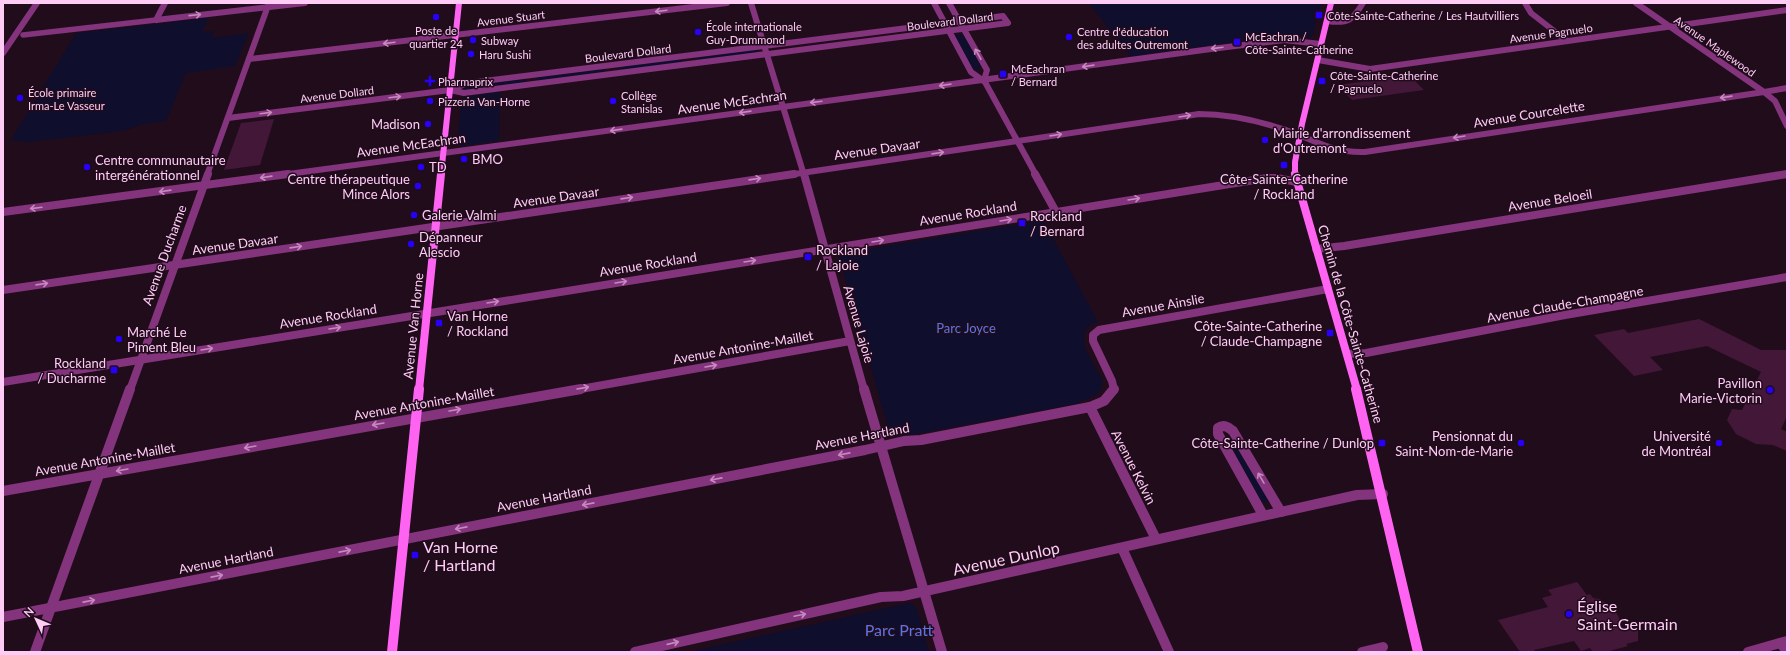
<svg xmlns="http://www.w3.org/2000/svg" width="1790" height="655" viewBox="0 0 1790 655" font-family="Lato,sans-serif">
<rect width="100%" height="100%" fill="#210c1c"/>
<!-- green -->
<g fill="#0f0e2c">
<path d="M1089 3H1321L1319 13H1316L1315 14 1318 15 1313 35 1311 37 1280 36 1240 41 1238 40H1235L1236 42 1130 56Z"/>
<path d="M209 18 202 32 214 31 212 38 249 33 235 66 186 73 166 121 143 124 127 130 107 133 29 142 11 140 76 33Z"/>
<path d="M958 34 964 35 981 66 979 71C968 69 960 47 955 37Z"/>
<path d="M756 50 757 51 756 54 699 60 698 59 699 57Z"/>
<path d="M682 59 683 63 623 70 621 68 623 66Z"/>
<path d="M605 69V72L538 81 536 79 537 77Z"/>
<path d="M526 79V82L465 90 463 89 467 85Z"/>
<path d="M500 92 499 141 461 146 458 145 461 99 464 97Z"/>
<path d="M1043 220 1098 322C1068 330 1093 362 1102 379 1105 394 1091 398 1080 401V403L911 435H893L890 434 838 254Z"/>
<path d="M1232 438 1270 500 1267 503 1260 501 1226 441Z"/>
<path d="M909 603 912 604 917 609 929 652H688Z"/>
</g>
<!-- building -->
<g fill="#431738">
<path d="M1409 75 1424 90 1352 100 1338 85Z"/>
<path d="M274 119 260 165 224 170 241 123Z"/>
<path d="M1699 319 1761 350H1787V416L1781 429 1787 432V451L1773 445 1756 444 1736 434 1727 420 1732 409 1742 410 1761 372 1707 346 1650 357 1663 370 1634 376 1594 335 1624 329 1628 333Z"/>
<path d="M1577 582 1587 595 1590 594 1593 598 1600 599 1615 610 1619 618 1620 631 1635 627 1638 630V641L1626 644 1628 646 1606 652H1593L1590 648 1581 651 1574 641 1534 650 1535 652H1520L1498 620 1548 607 1542 598 1552 595 1548 590Z"/>
</g>
<g fill="none" stroke-linecap="round" stroke-linejoin="round">
<!-- pedestrian -->
<path stroke="#83347c" stroke-width="5.5" d="M23 35 156 20"/>
<!-- minor-far2 -->
<g stroke="#83347c" stroke-width="6">
<path d="M751 3 804 175"/>
<path d="M934 3 971 72 985 82 1036 175"/>
<path d="M949 3 987 70 984 80"/>
<path d="M1525 3 1531 13 1567 41"/>
<path d="M1636 3 1764 92"/>
<path d="M1003 16 1008 23 464 93 450 90 468 83Z"/>
<path d="M156 20 305 3"/>
<path d="M156 20 165 3"/>
<path d="M1327 21C1348 24 1352 21 1363 3"/>
<path d="M3 53 37 3"/>
<path d="M249 59 727 3"/>
<path d="M1318 60 1370 69 1787 10"/>
<path d="M1787 88 1764 92 1775 101 1787 126"/>
<path d="M228 118 450 90"/>
<path d="M1300 135C1321 145 1341 153 1365 152L1764 92"/>
<path d="M207 175 269 3"/>
<path d="M1784 175 1787 174"/>
</g>
<!-- minor-far1 -->
<g stroke="#83347c" stroke-width="8">
<path d="M804 174 864 390"/>
<path d="M1035 174 1056 212"/>
<path d="M1316 249 1344 246 1787 174"/>
<path d="M1347 354 1366 353 1565 315 1787 277"/>
<path d="M3 382 1267 178H1277L1297 182"/>
<path d="M130 390 208 174"/>
<path d="M575 390 850 341"/>
<path d="M1114 390 1112 381 1093 341V335L1099 330 1328 289"/>
</g>
<!-- minor -->
<g stroke="#83347c" stroke-width="10">
<path d="M864 389 942 652"/>
<path d="M1090 407 1156 539"/>
<path d="M3 491 581 389"/>
<path d="M1263 515 1218 434V428C1224 424 1228 427 1233 431L1281 512"/>
<path d="M1122 548 1169 652"/>
<path d="M3 617 865 450 904 441 921 440 1090 407 1104 401 1114 389"/>
<path d="M1780 643 1787 651"/>
<path d="M35 652 130 389"/>
<path d="M635 652 881 597 903 596 1357 495 1383 494"/>
<path d="M1362 652 1383 647"/>
</g>
<!-- tertiary-far2 -->
<g stroke="#83347c" stroke-width="6">
<path d="M281 175 1211 49 1284 40 1321 44"/>
<path d="M788 175 1199 114C1233 114 1268 123 1300 135"/>
</g>
<!-- tertiary-far1 -->
<g stroke="#83347c" stroke-width="8">
<path d="M3 212 288 174"/>
<path d="M3 290 794 174"/>
</g>
<!-- tertiary -->
<path stroke="#83347c" stroke-width="10" d="M1748 652 1787 641"/>
<!-- secondary-far2 -->
<g stroke="#ff63f2" stroke-width="6">
<path d="M441 175 459 3"/>
<path d="M1295 175V162L1302 124 1331 3"/>
</g>
<!-- secondary-far1 -->
<g stroke="#ff63f2" stroke-width="8">
<path d="M1295 174 1357 390"/>
<path d="M419 390 441 174"/>
</g>
<!-- secondary -->
<g stroke="#ff63f2" stroke-width="10">
<path d="M1356 389 1418 652"/>
<path d="M392 652 419 389"/>
</g>
</g>
<!-- one-way arrows -->
<defs><path id="oneway-shaft" d="M-6 0H5M1.5-3L5.5 0L1.5 3" fill="none" stroke-width="1.6" stroke-linecap="round" stroke-linejoin="round"/></defs>
<g stroke="#c788bf">
<use href="#oneway-shaft" transform="translate(661 11) rotate(173)"/>
<use href="#oneway-shaft" transform="translate(195 15) rotate(-6)"/>
<use href="#oneway-shaft" transform="translate(389 43) rotate(173)"/>
<use href="#oneway-shaft" transform="translate(1217 48) rotate(173)"/>
<use href="#oneway-shaft" transform="translate(978 54) rotate(-119)"/>
<use href="#oneway-shaft" transform="translate(1088 66) rotate(172)"/>
<use href="#oneway-shaft" transform="translate(945 85) rotate(172)"/>
<use href="#oneway-shaft" transform="translate(395 97) rotate(-7)"/>
<use href="#oneway-shaft" transform="translate(1726 97) rotate(172)"/>
<use href="#oneway-shaft" transform="translate(816 102) rotate(173)"/>
<use href="#oneway-shaft" transform="translate(745 112) rotate(172)"/>
<use href="#oneway-shaft" transform="translate(266 113) rotate(-7)"/>
<use href="#oneway-shaft" transform="translate(1185 116) rotate(-9)"/>
<use href="#oneway-shaft" transform="translate(616 130) rotate(172)"/>
<use href="#oneway-shaft" transform="translate(1056 135) rotate(-8)"/>
<use href="#oneway-shaft" transform="translate(1459 137) rotate(171)"/>
<use href="#oneway-shaft" transform="translate(938 153) rotate(-8)"/>
<use href="#oneway-shaft" transform="translate(266 177) rotate(172)"/>
<use href="#oneway-shaft" transform="translate(755 179) rotate(-8)"/>
<use href="#oneway-shaft" transform="translate(165 191) rotate(172)"/>
<use href="#oneway-shaft" transform="translate(627 198) rotate(-8)"/>
<use href="#oneway-shaft" transform="translate(1134 199) rotate(-9)"/>
<use href="#oneway-shaft" transform="translate(36 208) rotate(173)"/>
<use href="#oneway-shaft" transform="translate(1006 220) rotate(-9)"/>
<use href="#oneway-shaft" transform="translate(878 241) rotate(-9)"/>
<use href="#oneway-shaft" transform="translate(296 247) rotate(-8)"/>
<use href="#oneway-shaft" transform="translate(750 261) rotate(-9)"/>
<use href="#oneway-shaft" transform="translate(621 282) rotate(-9)"/>
<use href="#oneway-shaft" transform="translate(42 284) rotate(-8)"/>
<use href="#oneway-shaft" transform="translate(493 302) rotate(-9)"/>
<use href="#oneway-shaft" transform="translate(335 328) rotate(-9)"/>
<use href="#oneway-shaft" transform="translate(207 349) rotate(-9)"/>
<use href="#oneway-shaft" transform="translate(711 366) rotate(-10)"/>
<use href="#oneway-shaft" transform="translate(583 388) rotate(-10)"/>
<use href="#oneway-shaft" transform="translate(455 410) rotate(-10)"/>
<use href="#oneway-shaft" transform="translate(378 424) rotate(170)"/>
<use href="#oneway-shaft" transform="translate(250 447) rotate(170)"/>
<use href="#oneway-shaft" transform="translate(844 454) rotate(169)"/>
<use href="#oneway-shaft" transform="translate(122 470) rotate(170)"/>
<use href="#oneway-shaft" transform="translate(1261 478) rotate(-120)"/>
<use href="#oneway-shaft" transform="translate(716 479) rotate(169)"/>
<use href="#oneway-shaft" transform="translate(588 504) rotate(169)"/>
<use href="#oneway-shaft" transform="translate(461 528) rotate(169)"/>
<use href="#oneway-shaft" transform="translate(345 551) rotate(-11)"/>
<use href="#oneway-shaft" transform="translate(217 576) rotate(-11)"/>
<use href="#oneway-shaft" transform="translate(89 601) rotate(-11)"/>
<use href="#oneway-shaft" transform="translate(800 615) rotate(-12)"/>
<use href="#oneway-shaft" transform="translate(673 643) rotate(-13)"/>
</g>
<!-- markers -->
<g fill="#2700f7" stroke="#210c1c" stroke-width="1.5">
<rect x="1315" y="11" width="8" height="8" rx="2"/>
<circle cx="436" cy="17" r="4"/>
<circle cx="698" cy="32" r="4"/>
<circle cx="1069" cy="37" r="4"/>
<circle cx="473" cy="40" r="4"/>
<rect x="1233" y="38" width="8" height="8" rx="2"/>
<circle cx="471" cy="54" r="4"/>
<rect x="999" y="70" width="8" height="8" rx="2"/>
<path d="M428 75h4v4h4v4h-4v4h-4v-4h-4v-4h4z"/>
<rect x="1318" y="77" width="8" height="8" rx="2"/>
<circle cx="20" cy="98" r="4"/>
<circle cx="430" cy="101" r="4"/>
<circle cx="613" cy="101" r="4"/>
<circle cx="428" cy="124" r="4"/>
<circle cx="1265" cy="140" r="4"/>
<circle cx="464" cy="159" r="4"/>
<rect x="1280" y="161" width="8" height="8" rx="2"/>
<circle cx="87" cy="167" r="4"/>
<circle cx="421" cy="167" r="4"/>
<circle cx="418" cy="186" r="4"/>
<circle cx="414" cy="215" r="4"/>
<rect x="1018" y="219" width="8" height="8" rx="2"/>
<circle cx="411" cy="244" r="4"/>
<rect x="804" y="253" width="8" height="8" rx="2"/>
<rect x="435" y="319" width="8" height="8" rx="2"/>
<rect x="1326" y="329" width="8" height="8" rx="2"/>
<circle cx="119" cy="339" r="4"/>
<rect x="110" y="366" width="8" height="8" rx="2"/>
<circle cx="1770" cy="390" r="4"/>
<rect x="1378" y="439" width="8" height="8" rx="2"/>
<circle cx="1521" cy="443" r="4"/>
<circle cx="1719" cy="443" r="4"/>
<rect x="411" y="551" width="8" height="8" rx="2"/>
<circle cx="1569" cy="614" r="4"/>
</g>
<g text-anchor="middle" dominant-baseline="central" stroke-width="3" stroke-linejoin="round" paint-order="stroke">
<!-- far-poi labels -->
<g font-size="11" fill="#ffccf6" stroke="#210c1c" text-anchor="start">
<text x="1327" y="15">Côte-Sainte-Catherine / Les Hautvilliers</text>
<text x="706" y="26">École internationale<tspan x="706" dy="13">Guy-Drummond</tspan></text>
<text x="436" y="30" text-anchor="middle">Poste de<tspan x="436" dy="13">quartier 24</tspan></text>
<text x="1077" y="31">Centre d'éducation<tspan x="1077" dy="13">des adultes Outremont</tspan></text>
<text x="1245" y="36">McEachran /<tspan x="1245" dy="13">Côte-Sainte-Catherine</tspan></text>
<text x="481" y="40">Subway</text>
<text x="479" y="54">Haru Sushi</text>
<text x="1011" y="68">McEachran<tspan x="1011" dy="13">/ Bernard</tspan></text>
<text x="1330" y="75">Côte-Sainte-Catherine<tspan x="1330" dy="13">/ Pagnuelo</tspan></text>
<text x="438" y="81">Pharmaprix</text>
<text x="28" y="92">École primaire<tspan x="28" dy="13">Irma-Le Vasseur</tspan></text>
<text x="621" y="95">Collège<tspan x="621" dy="13">Stanislas</tspan></text>
<text x="438" y="101">Pizzeria Van-Horne</text>
</g>
<!-- far-street labels -->
<g font-size="11" fill="#ffccf6" stroke="#210c1c">
<text transform="translate(511 18) rotate(-7)">Avenue Stuart</text>
<text transform="translate(950 21) rotate(-7)">Boulevard Dollard</text>
<text transform="translate(1551 33) rotate(-8)">Avenue Pagnuelo</text>
<text transform="translate(1715 46) rotate(35)">Avenue Maplewood</text>
<text transform="translate(628 53) rotate(-7)">Boulevard Dollard</text>
<text transform="translate(337 94) rotate(-7)">Avenue Dollard</text>
</g>
<!-- street labels -->
<g font-size="13" fill="#ffccf6" stroke="#210c1c">
<text transform="translate(732 102) rotate(-8)">Avenue McEachran</text>
<text transform="translate(1529 114) rotate(-9)">Avenue Courcelette</text>
<text transform="translate(411 145) rotate(-8)">Avenue McEachran</text>
<text transform="translate(877 149) rotate(-8)">Avenue Davaar</text>
<text transform="translate(556 197) rotate(-8)">Avenue Davaar</text>
<text transform="translate(1550 200) rotate(-9)">Avenue Beloeil</text>
<text transform="translate(968 213) rotate(-9)">Avenue Rockland</text>
<text transform="translate(235 244) rotate(-8)">Avenue Davaar</text>
<text transform="translate(164 255) rotate(-70)">Avenue Ducharme</text>
<text transform="translate(648 264) rotate(-9)">Avenue Rockland</text>
<text transform="translate(1565 304) rotate(-10)">Avenue Claude-Champagne</text>
<text transform="translate(1163 305) rotate(-10)">Avenue Ainslie</text>
<text transform="translate(328 316) rotate(-9)">Avenue Rockland</text>
<text transform="translate(859 324) rotate(74)">Avenue Lajoie</text>
<text transform="translate(1351 324) rotate(74)">Chemin de la Côte-Sainte-Catherine</text>
<text transform="translate(413 326) rotate(-84)">Avenue Van Horne</text>
<text transform="translate(743 347) rotate(-10)">Avenue Antonine-Maillet</text>
<text transform="translate(424 403) rotate(-10)">Avenue Antonine-Maillet</text>
<text transform="translate(862 436) rotate(-11)">Avenue Hartland</text>
<text transform="translate(105 459) rotate(-10)">Avenue Antonine-Maillet</text>
<text transform="translate(1134 467) rotate(63)">Avenue Kelvin</text>
<text transform="translate(544 498) rotate(-11)">Avenue Hartland</text>
<text transform="translate(226 560) rotate(-11)">Avenue Hartland</text>
</g>
<!-- poi labels -->
<g font-size="13" fill="#ffccf6" stroke="#210c1c" text-anchor="start">
<text x="420" y="124" text-anchor="end">Madison</text>
<text x="1273" y="133">Mairie d'arrondissement<tspan x="1273" dy="15">d'Outremont</tspan></text>
<text x="472" y="159">BMO</text>
<text x="95" y="160">Centre communautaire<tspan x="95" dy="15">intergénérationnel</tspan></text>
<text x="429" y="167">TD</text>
<text x="410" y="179" text-anchor="end">Centre thérapeutique<tspan x="410" dy="15">Mince Alors</tspan></text>
<text x="1284" y="179" text-anchor="middle">Côte-Sainte-Catherine<tspan x="1284" dy="15">/ Rockland</tspan></text>
<text x="422" y="215">Galerie Valmi</text>
<text x="1030" y="216">Rockland<tspan x="1030" dy="15">/ Bernard</tspan></text>
<text x="419" y="237">Dépanneur<tspan x="419" dy="15">Alescio</tspan></text>
<text x="816" y="250">Rockland<tspan x="816" dy="15">/ Lajoie</tspan></text>
<text x="447" y="316">Van Horne<tspan x="447" dy="15">/ Rockland</tspan></text>
<text x="1322" y="326" text-anchor="end">Côte-Sainte-Catherine<tspan x="1322" dy="15">/ Claude-Champagne</tspan></text>
<text x="127" y="332">Marché Le<tspan x="127" dy="15">Piment Bleu</tspan></text>
<text x="106" y="363" text-anchor="end">Rockland<tspan x="106" dy="15">/ Ducharme</tspan></text>
<text x="1762" y="383" text-anchor="end">Pavillon<tspan x="1762" dy="15">Marie-Victorin</tspan></text>
<text x="1513" y="436" text-anchor="end">Pensionnat du<tspan x="1513" dy="15">Saint-Nom-de-Marie</tspan></text>
<text x="1711" y="436" text-anchor="end">Université<tspan x="1711" dy="15">de Montréal</tspan></text>
<text x="1374" y="443" text-anchor="end">Côte-Sainte-Catherine / Dunlop</text>
</g>
<!-- park labels -->
<g font-size="13" fill="#5a75e7" stroke="#210c1c">
<text x="966" y="328">Parc Joyce</text>
</g>
<!-- near-poi labels -->
<g font-size="16" fill="#ffccf6" stroke="#210c1c" text-anchor="start">
<text x="423" y="546">Van Horne<tspan x="423" dy="18">/ Hartland</tspan></text>
<text x="1577" y="605">Église<tspan x="1577" dy="18">Saint-Germain</tspan></text>
</g>
<!-- near-street labels -->
<g font-size="16" fill="#ffccf6" stroke="#210c1c">
<text transform="translate(1006 558) rotate(-12)">Avenue Dunlop</text>
</g>
<!-- near-park labels -->
<g font-size="16" fill="#5a75e7" stroke="#210c1c">
<text x="899" y="629">Parc Pratt</text>
</g>
</g>
<!-- border -->
<rect width="1790" height="655" fill="none" stroke="#ffccf6" stroke-width="8"/>
<!-- north arrow -->
<g transform="translate(36 619) rotate(314)" stroke="#210c1c" stroke-width="3" paint-order="stroke">
<path d="M0-3L7 15L0 10L-7 15Z" fill="#ffccf6"/>
<text y="-6" font-size="11" font-weight="bold" text-anchor="middle" fill="#ffccf6">N</text>
</g>
</svg>
